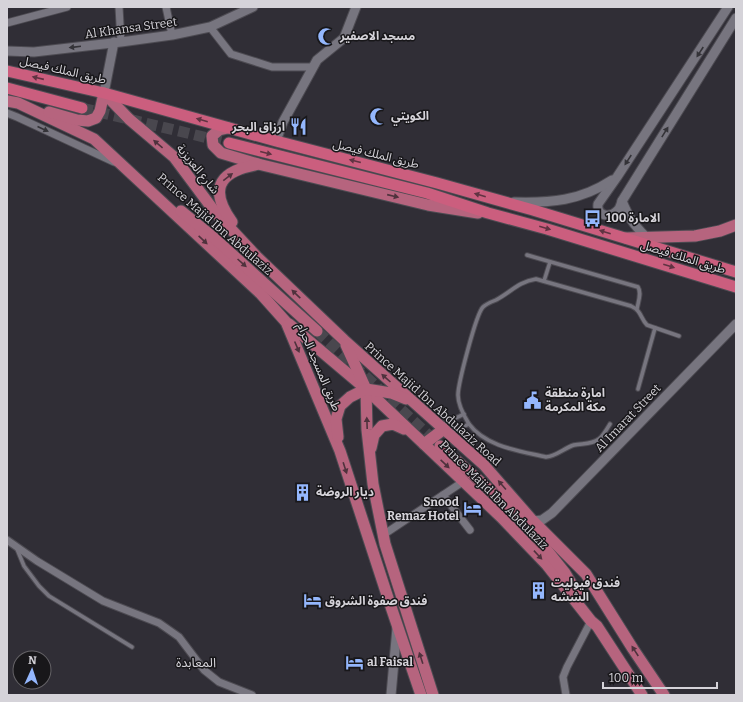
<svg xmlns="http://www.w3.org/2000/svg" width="743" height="702" viewBox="0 0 743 702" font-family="Bitter,'Noto Sans Arabic',serif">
<rect width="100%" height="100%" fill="#302e36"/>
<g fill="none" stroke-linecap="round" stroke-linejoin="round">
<!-- primary-tunnel -->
<path stroke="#49474e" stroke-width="11" stroke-dasharray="11 5.5" stroke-linecap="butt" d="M317 331 438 444"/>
<!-- trunk-tunnel -->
<path stroke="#49474e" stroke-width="11" stroke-dasharray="11 5.5" stroke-linecap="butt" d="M82 108 229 143"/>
<defs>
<g id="service">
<path d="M527 255 638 287C642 293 638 302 637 309"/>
<path d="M544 281 550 262"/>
<path d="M638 389 655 328"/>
<path d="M610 424C607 429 603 436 599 439 591 445 582 443 574 445 564 448 557 456 546 457 520 451 486 447 469 424 464 416 458 404 458 395 458 384 476 314 483 307 486 304 491 302 496 300 511 292 518 282 536 279L631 306C642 311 640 318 647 325L679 336"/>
<path d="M442 425 464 414"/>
<path d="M450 433 469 424"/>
<path d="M17 549 24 566 39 586 49 596 132 647"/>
</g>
<g id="minor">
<path d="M119 7 121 42"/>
<path d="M166 7 172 35"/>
<path d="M7 23 67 7"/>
<path d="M210 27 231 54 272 67H313"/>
<path d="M7 113 17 117 114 162"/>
<path d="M443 495 470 530"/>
<path d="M383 535 464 481"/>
<path d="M7 540 37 561 103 601 159 623 179 637 204 670 219 682 252 695"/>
<path d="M566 695 563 677 567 667 591 621"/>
</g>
<g id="tertiary">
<path d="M728 7 617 177 598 204C596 217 611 218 618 210 620 208 621 204 622 201L736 18"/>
<path d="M7 51 34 52 121 42 172 35 210 27 253 7"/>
<path d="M104 93 114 42"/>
<path d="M276 141 283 122 317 60 344 38 356 7"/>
<path d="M622 201C629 218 633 224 646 237"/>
<path d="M514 202C551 203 580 201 612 180"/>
<path d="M534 521 542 520 552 513 736 324"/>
<path d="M391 695 397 628"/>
</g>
<g id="primary">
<path d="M104 93 129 119 174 157 215 212 257 257 344 340 484 465 532 520 586 574 633 649 664 695"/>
<path d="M7 101 18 103 94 139 261 294 286 322 340 451 389 601 421 695"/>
<path d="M49 112 77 120 88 121 96 118 100 111 104 93"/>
<path d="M228 128 219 130 212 136 213 145 221 153 258 164"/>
<path d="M181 211 213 237 317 331"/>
<path d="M232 222C218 202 210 180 240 169 246 167 252 166 258 164L428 205 478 213"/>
<path d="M626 238 695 236 720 231 736 225"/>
<path d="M289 324 366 389 501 517 547 565 591 621 597 626 642 695"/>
<path d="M346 345 366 389 367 430 373 484 385 544 433 695"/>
<path d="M338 437 336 419 340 406 350 397 366 389 391 393 406 399"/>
<path d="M424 444 444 429"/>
<path d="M440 446 509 507 530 529 565 573 578 595"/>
<path d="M371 448 374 435 382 426 393 424 404 429"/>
</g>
<g id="trunk">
<path d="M7 71 104 93 276 141 437 183 533 210 736 272"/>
<path d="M7 88 82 108"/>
<path d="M229 143 427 193 488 213 547 229 736 287"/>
</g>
</defs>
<!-- service casing -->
<use href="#service" stroke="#4d4b52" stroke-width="5.5"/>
<!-- minor casing -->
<use href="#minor" stroke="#4d4b52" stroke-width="9"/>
<!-- tertiary casing -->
<use href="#tertiary" stroke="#4d4b52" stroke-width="11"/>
<!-- primary casing -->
<use href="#primary" stroke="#4d4b52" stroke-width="13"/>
<!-- trunk casing -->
<use href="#trunk" stroke="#4d4b52" stroke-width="13"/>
<!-- service -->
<use href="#service" stroke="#77757f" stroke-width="3.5"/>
<!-- minor -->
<use href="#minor" stroke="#77757f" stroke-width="7"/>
<!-- tertiary -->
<use href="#tertiary" stroke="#77757f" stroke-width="9"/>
<!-- primary -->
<use href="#primary" stroke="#b6647e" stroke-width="11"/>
<!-- trunk -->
<use href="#trunk" stroke="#cb5e7e" stroke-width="11"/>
</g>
<!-- one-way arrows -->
<defs><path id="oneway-solid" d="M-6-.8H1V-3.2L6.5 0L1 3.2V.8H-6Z"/></defs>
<g fill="#343338">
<use href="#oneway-solid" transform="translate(75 47) rotate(173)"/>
<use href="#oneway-solid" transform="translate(700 52) rotate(123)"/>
<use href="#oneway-solid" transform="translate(43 129) rotate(24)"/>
<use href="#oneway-solid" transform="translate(665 132) rotate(-58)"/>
<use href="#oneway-solid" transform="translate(628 160) rotate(123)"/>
</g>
<g fill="#603342">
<use href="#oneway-solid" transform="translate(38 78) rotate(-167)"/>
<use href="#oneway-solid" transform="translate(202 120) rotate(-164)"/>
<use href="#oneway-solid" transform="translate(266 153) rotate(14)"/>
<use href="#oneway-solid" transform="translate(355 161) rotate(-166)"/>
<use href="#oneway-solid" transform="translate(480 195) rotate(-164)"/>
<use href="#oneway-solid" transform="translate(545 228) rotate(16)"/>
<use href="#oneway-solid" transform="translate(605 232) rotate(-163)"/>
<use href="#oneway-solid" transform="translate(669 266) rotate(17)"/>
</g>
<g fill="#4f323d">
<use href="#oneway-solid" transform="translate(158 144) rotate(-140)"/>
<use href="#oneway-solid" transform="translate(228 177) rotate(-38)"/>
<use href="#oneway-solid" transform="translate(393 196) rotate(13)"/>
<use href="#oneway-solid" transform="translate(203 240) rotate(43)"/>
<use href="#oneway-solid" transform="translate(242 263) rotate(42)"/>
<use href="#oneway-solid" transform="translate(296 294) rotate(-136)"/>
<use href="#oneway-solid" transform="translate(297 347) rotate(67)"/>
<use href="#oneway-solid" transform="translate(386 378) rotate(-138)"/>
<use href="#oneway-solid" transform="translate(367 423) rotate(-92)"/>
<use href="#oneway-solid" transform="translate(445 464) rotate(43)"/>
<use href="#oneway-solid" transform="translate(345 468) rotate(72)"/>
<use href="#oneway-solid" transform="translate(502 485) rotate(-131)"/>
<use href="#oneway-solid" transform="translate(538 555) rotate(47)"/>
<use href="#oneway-solid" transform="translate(635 651) rotate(-123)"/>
<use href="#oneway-solid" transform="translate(421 658) rotate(-108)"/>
</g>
<!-- icons -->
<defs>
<symbol id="mosque-bare" viewBox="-9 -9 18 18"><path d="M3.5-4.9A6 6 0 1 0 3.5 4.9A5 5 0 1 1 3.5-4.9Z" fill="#94b7fd" stroke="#18171a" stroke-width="2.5" paint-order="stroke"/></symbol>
<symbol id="restaurant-bare" viewBox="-9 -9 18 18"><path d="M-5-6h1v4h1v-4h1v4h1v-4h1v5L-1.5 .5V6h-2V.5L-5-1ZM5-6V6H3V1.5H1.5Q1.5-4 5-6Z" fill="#94b7fd" stroke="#18171a" stroke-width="2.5" paint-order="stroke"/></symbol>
<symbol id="bus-bare" viewBox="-9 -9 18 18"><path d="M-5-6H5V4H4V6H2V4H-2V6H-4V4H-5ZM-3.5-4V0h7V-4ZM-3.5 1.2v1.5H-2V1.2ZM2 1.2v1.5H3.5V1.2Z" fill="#94b7fd" stroke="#18171a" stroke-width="2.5" paint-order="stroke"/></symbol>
<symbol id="civic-bare" viewBox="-9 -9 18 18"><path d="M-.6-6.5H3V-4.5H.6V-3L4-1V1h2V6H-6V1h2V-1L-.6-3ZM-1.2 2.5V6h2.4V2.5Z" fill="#94b7fd" stroke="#18171a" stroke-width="2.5" paint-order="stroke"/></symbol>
<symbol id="building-bare" viewBox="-9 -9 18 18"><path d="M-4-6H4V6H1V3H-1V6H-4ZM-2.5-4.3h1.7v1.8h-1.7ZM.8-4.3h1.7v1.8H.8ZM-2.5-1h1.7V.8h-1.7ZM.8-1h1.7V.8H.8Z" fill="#94b7fd" stroke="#18171a" stroke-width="2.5" paint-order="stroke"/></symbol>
<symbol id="hotel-bare" viewBox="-9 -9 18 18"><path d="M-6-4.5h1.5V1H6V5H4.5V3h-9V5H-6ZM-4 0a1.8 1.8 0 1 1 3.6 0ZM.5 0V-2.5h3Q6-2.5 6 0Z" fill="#94b7fd" stroke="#18171a" stroke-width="2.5" paint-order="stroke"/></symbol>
</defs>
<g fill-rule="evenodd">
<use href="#mosque-bare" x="314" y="24" width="25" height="25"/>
<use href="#mosque-bare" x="366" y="104" width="25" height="25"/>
<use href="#restaurant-bare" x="286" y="114" width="25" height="25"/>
<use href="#bus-bare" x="580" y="206" width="25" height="25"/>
<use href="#civic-bare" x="520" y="388" width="25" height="25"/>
<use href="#building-bare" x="290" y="480" width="25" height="25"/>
<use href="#hotel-bare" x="460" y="496" width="25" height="25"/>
<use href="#building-bare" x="526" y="578" width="25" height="25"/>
<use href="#hotel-bare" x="300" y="588" width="25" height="25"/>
<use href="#hotel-bare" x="342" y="650" width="25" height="25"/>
</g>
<g text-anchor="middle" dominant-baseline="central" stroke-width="3" stroke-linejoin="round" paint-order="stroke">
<!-- street labels -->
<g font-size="12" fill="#d5d3d9" stroke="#18171a">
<text transform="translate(131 28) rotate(-8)">Al Khansa Street</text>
<text transform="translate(63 70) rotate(13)">طريق الملك فيصل</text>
<text transform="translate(376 154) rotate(14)">طريق الملك فيصل</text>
<text transform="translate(198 169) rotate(51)">شارع العزيزية</text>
<text transform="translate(215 224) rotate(41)">Prince Majid Ibn Abdulaziz</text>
<text transform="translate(683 257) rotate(17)">طريق الملك فيصل</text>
<text transform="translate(319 367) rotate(67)">طريق المسجد الحرام</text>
<text transform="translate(433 404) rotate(42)">Prince Majid Ibn Abdulaziz Road</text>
<text transform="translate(628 418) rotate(-46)">Al Imarat Street</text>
<text transform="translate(494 495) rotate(45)">Prince Majid Ibn Abdulaziz</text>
</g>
<!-- poi labels -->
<g font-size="12" font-weight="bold" fill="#d5d3d9" stroke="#18171a" text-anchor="start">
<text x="340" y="36">مسجد الاصفير</text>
<text x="391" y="116">الكويتي</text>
<text x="285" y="127" text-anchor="end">ارزاق البحر</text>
<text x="606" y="218">الامارة 100</text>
<text x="545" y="393">امارة منطقة<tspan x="545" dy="14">مكة المكرمة</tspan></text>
<text x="316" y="492">ديار الروضة</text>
<text x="459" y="502" text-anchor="end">Snood<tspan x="459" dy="14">Remaz Hotel</tspan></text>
<text x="551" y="583">فندق فيوليت<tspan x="551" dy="14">الششه</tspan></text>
<text x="325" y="601">فندق صفوة الشروق</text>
<text x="367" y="662">al Faisal</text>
</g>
<!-- neighbourhood labels -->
<g font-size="13" fill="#d5d3d9" stroke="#18171a">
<text x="196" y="662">المعابدة</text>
</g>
</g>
<!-- border -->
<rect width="743" height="702" fill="none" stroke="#d5d3d9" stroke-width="16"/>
<!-- north arrow -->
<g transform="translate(32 670) rotate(3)"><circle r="19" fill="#18171a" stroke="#646266"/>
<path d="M0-3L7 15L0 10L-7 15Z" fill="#94b7fd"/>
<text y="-6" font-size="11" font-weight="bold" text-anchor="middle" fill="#d5d3d9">N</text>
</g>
<!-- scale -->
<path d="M603 682v6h114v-6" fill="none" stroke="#d5d3d9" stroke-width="2"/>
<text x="609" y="682" font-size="12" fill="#d5d3d9" stroke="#18171a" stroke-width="3" paint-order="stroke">100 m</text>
</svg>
